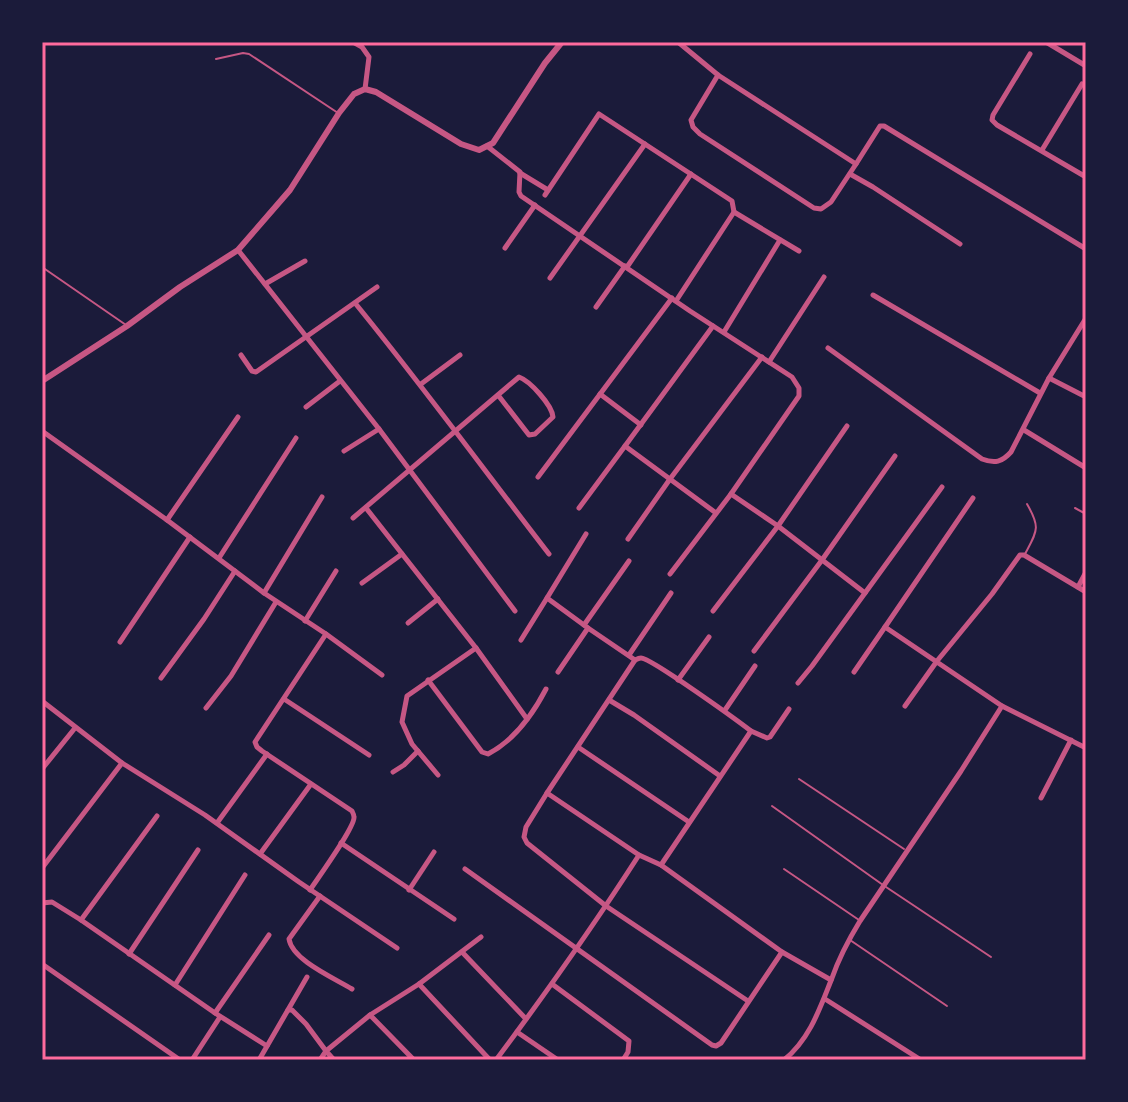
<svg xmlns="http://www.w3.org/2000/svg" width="1128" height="1102" viewBox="0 0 1128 1102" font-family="'Fira Sans Condensed',sans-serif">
<rect width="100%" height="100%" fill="#1b1b3a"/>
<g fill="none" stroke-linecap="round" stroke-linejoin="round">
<!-- service -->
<g stroke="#c65784" stroke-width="2">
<path d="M216 59 243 53 249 54 338 113"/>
<path d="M42 267 126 325"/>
<path d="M1075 508 1086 514"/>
<path d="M1025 554C1037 531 1041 528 1027 504"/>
<path d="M799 779 904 849"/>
<path d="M772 806 883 885 991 957"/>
<path d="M784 869 859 920"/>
<path d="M850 940 947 1006"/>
</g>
<!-- minor -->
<g stroke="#c65784" stroke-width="5">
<path d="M353 42 362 47 369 57 365 89"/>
<path d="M678 42 718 75 856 164 880 126H884L1086 249"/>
<path d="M1046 42 1086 66"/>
<path d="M1030 54 993 115 992 120 997 125 1086 177"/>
<path d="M718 75 691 120 693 127 700 134 814 208 821 209 831 202 856 164"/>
<path d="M487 146 520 172 519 192 521 196 690 311 792 377 799 388V396L731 494 670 574"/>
<path d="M1042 150 1082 84"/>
<path d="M520 173 548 190"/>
<path d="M850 174 873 187 960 244"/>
<path d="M545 195 599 114 732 201 734 212 676 301"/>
<path d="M734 212 799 251"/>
<path d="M505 248 535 205"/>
<path d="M238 250 379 429 515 611"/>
<path d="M627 267 691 174"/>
<path d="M550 278 645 144"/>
<path d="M265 284 305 261"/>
<path d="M873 295 1040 393"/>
<path d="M355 303C422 385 484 470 549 554"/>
<path d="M596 307 625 266"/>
<path d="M1086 318 1049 378 1086 397"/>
<path d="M713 326 625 446 716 513"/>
<path d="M724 332 780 240"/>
<path d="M828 348 982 459C995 464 1002 462 1011 452L1049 378"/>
<path d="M241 355 252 371 256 372 377 287"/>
<path d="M769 362 824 277"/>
<path d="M421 384 460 355"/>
<path d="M600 394 641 425"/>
<path d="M306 407 340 381"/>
<path d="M1024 430 1086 468"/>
<path d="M42 431 167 520 264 593 326 634 382 675"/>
<path d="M344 451 379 429"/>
<path d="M538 477 672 298"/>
<path d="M731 494 778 526 865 593"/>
<path d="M366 508 476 648 527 719"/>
<path d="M579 508 625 446"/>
<path d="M353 518 519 377C530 381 552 405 553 417L535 434 529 435 498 395"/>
<path d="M167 520 238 417"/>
<path d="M628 539 670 479 762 357"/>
<path d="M219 558 296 438"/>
<path d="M362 583 402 554"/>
<path d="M1078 587 1086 572"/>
<path d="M264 593 322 497"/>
<path d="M713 611 778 526 847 426"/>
<path d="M305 621 336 571"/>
<path d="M408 623 438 599"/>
<path d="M584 625 629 561"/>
<path d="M885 627 973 498"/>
<path d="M588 628 635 660"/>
<path d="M521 640 547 598"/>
<path d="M120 642 190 537"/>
<path d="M754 651 822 560 895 456"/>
<path d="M629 655 671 593"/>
<path d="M558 672 588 628 547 598 586 534"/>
<path d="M854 672 885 627 1002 706"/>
<path d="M161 678 204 619 235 571"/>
<path d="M428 680 482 752 488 754C513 741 533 714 546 689"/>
<path d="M678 680 709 637"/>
<path d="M798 683 812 666 942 487"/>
<path d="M284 699 369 755"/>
<path d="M609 700 634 715 720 776"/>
<path d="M42 701 122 763 205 815 299 882 397 948"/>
<path d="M905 706 937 661 992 594 1020 555H1024L1086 592"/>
<path d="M206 708 231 676 276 602"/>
<path d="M725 710 755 666"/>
<path d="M578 747 689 822"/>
<path d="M42 769 75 728"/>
<path d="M393 772 404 765 418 751"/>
<path d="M438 775 412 744 402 722 407 696 476 648"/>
<path d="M547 793 639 855"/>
<path d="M1041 798 1071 740"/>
<path d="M217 823 267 754"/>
<path d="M341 843 454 919"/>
<path d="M260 854 311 784"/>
<path d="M661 865 751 731 767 738 770 737 789 709"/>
<path d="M42 868 122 763"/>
<path d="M465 869 712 1045 716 1046 721 1043 782 952 661 865 639 855C594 925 546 993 496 1060"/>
<path d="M310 890C318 878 355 827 354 817 354 815 353 813 352 811L262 751 257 747 255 742 326 634"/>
<path d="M409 890 434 852"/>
<path d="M320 896 289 939C292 960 334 978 352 989"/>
<path d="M42 903 52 902 81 920 215 1013 267 1046"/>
<path d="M81 920 157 816"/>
<path d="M462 952 526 1019"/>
<path d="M782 952 831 980"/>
<path d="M129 954 198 850"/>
<path d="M42 964 180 1060"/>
<path d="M419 984 490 1060"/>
<path d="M552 984 629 1041 628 1052 623 1060"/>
<path d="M175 985 245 875"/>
<path d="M825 999 921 1060"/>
<path d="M748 1001 606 906 527 843 524 837 526 827 547 793 635 660C637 659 639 658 641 658 651 658 738 721 751 731"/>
<path d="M288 1010H292L306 1024 326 1051 320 1060"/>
<path d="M215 1013 269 935"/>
<path d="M370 1015 414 1060"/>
<path d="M517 1032 558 1060"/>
<path d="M192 1060 220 1017"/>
<path d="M259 1060 307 977"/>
<path d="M334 1060 326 1051 370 1015 419 984 481 937"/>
<path d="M784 1060C810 1039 820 1008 832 978 839 958 849 939 860 921L961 771 1002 706 1086 748"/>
</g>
<!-- tertiary -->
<path stroke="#c65784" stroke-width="6" d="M42 381 127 326 180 287 238 250 290 190 339 113 354 94 365 89 376 92 461 144 479 150 493 143 545 63 562 42"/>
</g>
<!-- border -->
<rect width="1128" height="1102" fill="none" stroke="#1b1b3a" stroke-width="88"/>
<rect x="44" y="44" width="1040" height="1014" fill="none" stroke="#ff6b9d" stroke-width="3"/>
</svg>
